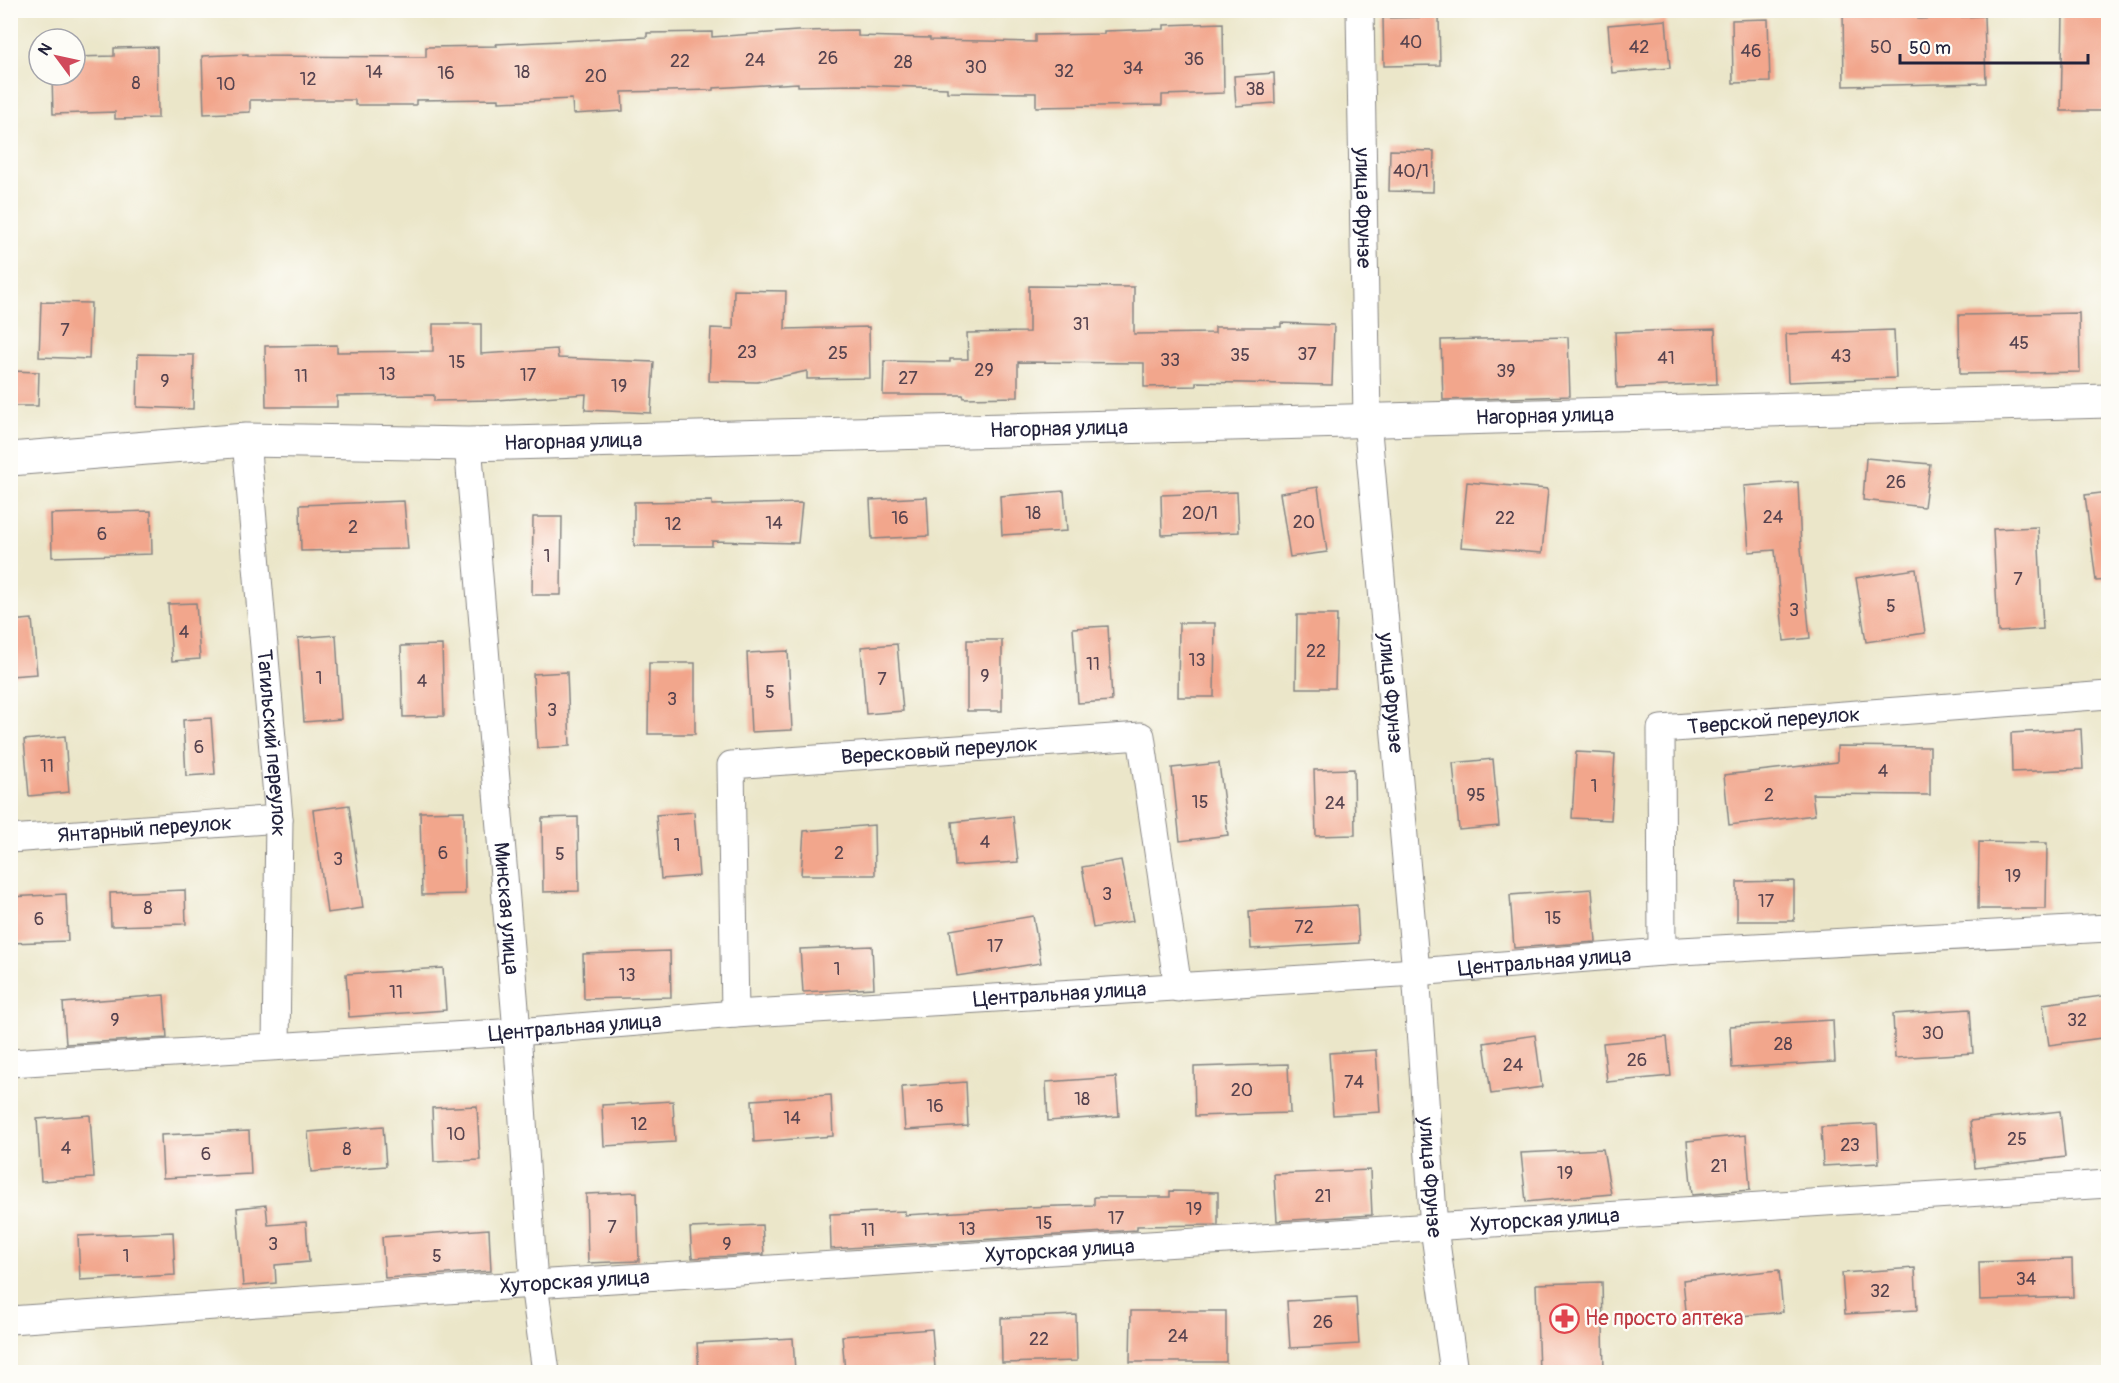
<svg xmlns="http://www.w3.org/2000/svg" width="2119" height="1383" viewBox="0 0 2119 1383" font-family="Pangolin,sans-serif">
<rect width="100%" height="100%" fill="#fdfcf7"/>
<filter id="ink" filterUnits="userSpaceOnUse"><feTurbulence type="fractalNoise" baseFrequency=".0167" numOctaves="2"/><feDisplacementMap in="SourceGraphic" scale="12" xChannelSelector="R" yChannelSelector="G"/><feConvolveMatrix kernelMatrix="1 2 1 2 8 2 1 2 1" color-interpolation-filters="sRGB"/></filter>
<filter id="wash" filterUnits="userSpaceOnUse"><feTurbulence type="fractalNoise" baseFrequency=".008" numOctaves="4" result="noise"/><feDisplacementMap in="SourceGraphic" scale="24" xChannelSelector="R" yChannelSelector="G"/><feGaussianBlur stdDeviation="1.35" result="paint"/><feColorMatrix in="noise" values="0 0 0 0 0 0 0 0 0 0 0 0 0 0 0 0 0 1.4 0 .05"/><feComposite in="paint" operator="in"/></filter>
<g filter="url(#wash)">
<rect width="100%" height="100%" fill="#ebe6c9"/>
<g id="blocks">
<!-- building -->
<g fill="#f2a68c">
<path d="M1843 10H1918V19L1984 16 1986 83 1844 86Z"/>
<path d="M2063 15 2109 16V111H2061Z"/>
<path d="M1439 17 1440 65 1384 66 1383 18Z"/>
<path d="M1768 19 1770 82 1733 83 1732 20Z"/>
<path d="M1666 20 1670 68 1612 73 1608 25Z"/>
<path d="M1223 23 1224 93 1162 95V105L1036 107V93L947 92V88L857 85 798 86V83L713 88V90L622 92 623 111 573 114 572 99 499 102V99L416 100V105H355V100H250V112L204 114 202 56 248 54V56L426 57V47L497 46 496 44 647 37V33L712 32V37L797 31 858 30V36L930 38V40L1035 42V35L1104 34V31L1164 29V25Z"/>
<path d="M157 47 158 118 115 119V112L53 114 52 75H75V57L114 56V48Z"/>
<path d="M1274 73 1275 103 1236 106 1234 76Z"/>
<path d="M1390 150 1434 151 1433 192 1389 191Z"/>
<path d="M1029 286 1134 287V334L1215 333V327H1281V323L1334 325 1332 385 1196 382V386L1144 387V363L1018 362V397L964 398 963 395H883L884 361 950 362V359H968L967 333 1029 332Z"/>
<path d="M734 290 786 291 785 329 869 327 870 378 807 379V371L757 382 709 381 711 328 733 329Z"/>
<path d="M41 302 91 303 89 359 39 357Z"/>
<path d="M2079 313 2080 372 1960 374 1959 315Z"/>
<path d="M433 324H481V354L557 349 558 358 654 362 651 413 585 410 586 394 496 400 434 401V395L337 396V407H266L265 346 337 345V352L433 351Z"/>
<path d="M1715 329 1717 384 1617 388 1615 332Z"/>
<path d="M1894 330 1896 378 1788 382 1786 334Z"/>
<path d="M1568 337 1570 396 1443 400 1441 340Z"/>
<path d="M138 354 194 355 193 409 137 407Z"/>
<path d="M10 371 39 372 38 406H10Z"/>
<path d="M1866 458 1930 464 1924 507 1863 500Z"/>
<path d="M1467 482 1548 489 1542 553 1461 547Z"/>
<path d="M1798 482 1801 548 1810 638 1784 641 1775 550 1749 552 1744 486Z"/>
<path d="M1318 487 1327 552 1290 557 1280 493Z"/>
<path d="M1064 491 1067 531 1002 535 1000 496Z"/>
<path d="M1237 492 1239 532 1162 535 1161 495Z"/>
<path d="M2109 492V580L2096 581 2085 495Z"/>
<path d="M927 497 929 536 872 539 870 500Z"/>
<path d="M404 501 408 549 301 551 300 505Z"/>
<path d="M712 501V505L802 503 798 543 712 541V546H634V502Z"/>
<path d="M151 511 152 554 52 557 51 514Z"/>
<path d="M533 517H562L561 595H532Z"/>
<path d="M2038 527 2043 629 1998 632 1993 529Z"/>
<path d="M1916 569 1925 633 1866 642 1856 578Z"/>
<path d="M196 603 200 659 172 661 168 604Z"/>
<path d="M1297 615H1337L1335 688H1296Z"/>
<path d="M32 619 37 674 10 676V621Z"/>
<path d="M1179 623H1215L1214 697H1178Z"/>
<path d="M1108 626 1112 701 1078 703 1073 628Z"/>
<path d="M336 635 341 719 304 722 298 638Z"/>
<rect x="967" y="640" width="35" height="71"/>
<path d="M897 644 903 711 866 714 861 647Z"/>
<path d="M442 645 444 716 403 717 401 646Z"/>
<path d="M788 651 792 730 751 732 747 653Z"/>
<path d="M649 663H695V734H648Z"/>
<path d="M567 672 570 746 537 748 533 674Z"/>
<path d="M211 718 215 774 186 776 183 720Z"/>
<path d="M2081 729 2083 769 2012 772 2011 733Z"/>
<path d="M65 736 69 792 29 796 24 740Z"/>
<path d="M1837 746 1930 747V795L1812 794 1815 815 1729 825 1724 775 1837 762Z"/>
<path d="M1576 752 1615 754 1611 820 1572 818Z"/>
<path d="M1493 759 1499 826 1459 830 1453 763Z"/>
<path d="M1219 763 1228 835 1180 841 1172 768Z"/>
<path d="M1354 769 1355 835 1316 836 1314 770Z"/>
<path d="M349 805 363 908 327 913 313 810Z"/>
<path d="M464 811 465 894 422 895 420 812Z"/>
<path d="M694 812 699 876 661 879 656 815Z"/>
<path d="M1013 816 1018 862 955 866 952 822Z"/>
<path d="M578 817 579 891 543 892 542 818Z"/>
<path d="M874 825 875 875H801L804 831Z"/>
<path d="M1979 842 2047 843 2046 909H1978Z"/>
<path d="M1121 860 1133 921 1093 928 1082 867Z"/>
<path d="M1794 881V921H1737V882Z"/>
<path d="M1592 889 1596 942 1514 948 1510 895Z"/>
<path d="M185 890 186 924 111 926 110 893Z"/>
<path d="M66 894 68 941 10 943V897Z"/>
<path d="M1357 905 1359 943 1251 949 1249 911Z"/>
<path d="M1033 916 1041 963 957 976 950 930Z"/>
<path d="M872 946 874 988 803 992 800 949Z"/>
<path d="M670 951 671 997 584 999 583 954Z"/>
<path d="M443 968 446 1010 349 1017 346 974Z"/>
<path d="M164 995 167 1038 66 1044 63 1003Z"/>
<path d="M2109 995V1037L2049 1045 2043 1004Z"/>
<path d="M1970 1009 1973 1053 1895 1058 1893 1014Z"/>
<path d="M1833 1020 1835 1062 1732 1068 1730 1026Z"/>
<path d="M1535 1035 1542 1087 1491 1094 1484 1043Z"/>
<path d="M1667 1037 1671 1076 1607 1082 1603 1043Z"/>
<path d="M1376 1050 1380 1112 1333 1115 1329 1053Z"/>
<path d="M1288 1064 1290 1113 1195 1116 1194 1067Z"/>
<path d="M1116 1077 1119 1116 1048 1121 1046 1082Z"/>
<path d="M966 1082 968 1126 905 1130 902 1087Z"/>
<path d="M831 1095 833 1136 754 1142 752 1100Z"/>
<path d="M673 1101 675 1142 604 1146 602 1105Z"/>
<path d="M477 1106 480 1160 434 1162 432 1108Z"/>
<path d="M2060 1111 2065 1157 1975 1168 1970 1121Z"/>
<path d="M90 1115 94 1178 41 1181 37 1119Z"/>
<path d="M1877 1124 1879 1163 1823 1166 1821 1127Z"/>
<path d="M383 1126 386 1166 311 1172 308 1132Z"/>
<path d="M249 1131 251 1174 163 1178 161 1135Z"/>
<path d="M1746 1135 1750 1190 1692 1195 1687 1141Z"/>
<path d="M1603 1149 1611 1194 1526 1202 1521 1153Z"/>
<path d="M1370 1170 1372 1215 1277 1221 1274 1174Z"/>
<path d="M1170 1191 1218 1192V1225L1137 1226V1230L831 1249 830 1214 905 1211V1215L1026 1208V1207L1094 1205V1197H1170Z"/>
<path d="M637 1192 639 1261 588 1263 586 1194Z"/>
<path d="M266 1205 268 1225 306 1222 309 1262 275 1265 276 1283 243 1286 237 1208Z"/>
<path d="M762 1225 764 1254 692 1258 690 1228Z"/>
<path d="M489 1229 491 1271 385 1278 382 1237Z"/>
<path d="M173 1232 175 1275 80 1280 78 1236Z"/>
<path d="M2072 1259 2073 1297 1980 1300 1979 1262Z"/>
<path d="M1915 1268 1917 1310 1845 1314 1842 1273Z"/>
<path d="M1779 1270 1783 1312 1687 1321 1683 1280Z"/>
<path d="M1602 1282 1604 1372H1539L1536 1284Z"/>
<path d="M1356 1297 1359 1344 1290 1348 1287 1301Z"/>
<path d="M1131 1311H1226V1362H1130Z"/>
<path d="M1076 1315 1077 1361 1002 1363 1001 1318Z"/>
<path d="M932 1329 935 1368 845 1372 842 1336Z"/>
<path d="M793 1338 795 1372H699L697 1343Z"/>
</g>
</g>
</g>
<g filter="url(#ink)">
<use href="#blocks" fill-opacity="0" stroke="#868482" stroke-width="1.5"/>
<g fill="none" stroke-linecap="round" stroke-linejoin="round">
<defs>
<g id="minor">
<path id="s1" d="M1360 10 1367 420 1416 972 1434 1228 1454 1372"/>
<path id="s2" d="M246 440 279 819 276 1046"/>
<path id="s3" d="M468 444 517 1032 534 1284 546 1372"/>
<path id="s4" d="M10 839 279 819"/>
<path id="s5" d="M1662 952 1661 729 2108 695"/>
<path id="s6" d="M735 1014 731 765 1141 736 1178 988"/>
<path id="s7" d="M10 1063 517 1032 735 1014 1416 972 1662 952 2108 928"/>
<path id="s8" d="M10 1320 534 1284 2108 1184"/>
</g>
<g id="tertiary">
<path id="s9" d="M10 459 246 440 468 444 2108 401"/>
</g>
</defs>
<!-- minor casing -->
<use href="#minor" stroke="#868482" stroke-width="29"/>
<!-- tertiary casing -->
<use href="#tertiary" stroke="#868482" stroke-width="35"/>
<!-- minor -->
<use href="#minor" stroke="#fff" stroke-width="27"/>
<!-- tertiary -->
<use href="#tertiary" stroke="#fff" stroke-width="33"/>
</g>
</g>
<!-- icons -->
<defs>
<symbol id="pharmacy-ring" viewBox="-11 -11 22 22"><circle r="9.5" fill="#fdfcf7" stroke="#e0444e" stroke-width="1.5"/><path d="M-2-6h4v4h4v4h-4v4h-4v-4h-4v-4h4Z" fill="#e0444e"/></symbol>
</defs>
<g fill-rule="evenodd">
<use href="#pharmacy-ring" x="1548" y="1302" width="33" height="33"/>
</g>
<g text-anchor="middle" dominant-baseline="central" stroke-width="5" stroke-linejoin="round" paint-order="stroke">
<!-- number labels -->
<g font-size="18" fill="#56434f">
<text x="1411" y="42">40</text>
<text x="1639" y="47">42</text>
<text x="1881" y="47">50</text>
<text x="1751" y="51">46</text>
<text x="828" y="58">26</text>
<text x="1194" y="59">36</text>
<text x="755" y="60">24</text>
<text x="680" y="61">22</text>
<text x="903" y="62">28</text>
<text x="976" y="67">30</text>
<text x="1133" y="68">34</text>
<text x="1064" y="71">32</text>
<text x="374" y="72">14</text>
<text x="522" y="72">18</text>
<text x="446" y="73">16</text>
<text x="596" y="76">20</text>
<text x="308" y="79">12</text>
<text x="136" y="83">8</text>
<text x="226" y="84">10</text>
<text x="1255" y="89">38</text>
<text x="1411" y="171">40/1</text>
<text x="1081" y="324">31</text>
<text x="65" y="330">7</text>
<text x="2019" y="343">45</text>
<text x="747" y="352">23</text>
<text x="838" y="353">25</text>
<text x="1307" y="354">37</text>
<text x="1240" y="355">35</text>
<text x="1841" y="356">43</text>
<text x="1666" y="358">41</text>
<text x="1170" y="360">33</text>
<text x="457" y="362">15</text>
<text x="984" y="370">29</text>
<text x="1506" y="371">39</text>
<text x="387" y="374">13</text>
<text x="528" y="375">17</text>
<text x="301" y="376">11</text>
<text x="908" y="378">27</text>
<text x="165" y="381">9</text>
<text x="619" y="386">19</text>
<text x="1896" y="482">26</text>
<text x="1033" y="513">18</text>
<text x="1200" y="513">20/1</text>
<text x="1773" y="517">24</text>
<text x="900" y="518">16</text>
<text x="1505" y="518">22</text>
<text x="1304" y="522">20</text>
<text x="774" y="523">14</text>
<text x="673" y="524">12</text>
<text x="353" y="527">2</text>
<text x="102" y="534">6</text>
<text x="547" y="556">1</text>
<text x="2018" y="579">7</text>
<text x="1891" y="606">5</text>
<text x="1794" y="610">3</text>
<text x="184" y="632">4</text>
<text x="1316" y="651">22</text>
<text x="1197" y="660">13</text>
<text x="1093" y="664">11</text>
<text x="985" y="676">9</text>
<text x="319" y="678">1</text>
<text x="882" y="679">7</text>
<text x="422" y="681">4</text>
<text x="770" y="692">5</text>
<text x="672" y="699">3</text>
<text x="552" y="710">3</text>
<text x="199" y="747">6</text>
<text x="47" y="766">11</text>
<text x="1883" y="771">4</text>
<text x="1594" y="786">1</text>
<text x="1476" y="795">95</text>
<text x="1769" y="795">2</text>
<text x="1200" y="802">15</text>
<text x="1335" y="803">24</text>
<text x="985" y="842">4</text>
<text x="677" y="845">1</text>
<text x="443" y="853">6</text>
<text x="839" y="853">2</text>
<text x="560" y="854">5</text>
<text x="338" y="859">3</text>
<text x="2013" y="876">19</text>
<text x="1107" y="894">3</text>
<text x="1766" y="901">17</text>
<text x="148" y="908">8</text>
<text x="1553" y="918">15</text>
<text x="39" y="919">6</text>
<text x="1304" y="927">72</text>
<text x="995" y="946">17</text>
<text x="837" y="969">1</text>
<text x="627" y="975">13</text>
<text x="396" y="992">11</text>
<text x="115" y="1020">9</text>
<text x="2077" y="1020">32</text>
<text x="1933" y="1033">30</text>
<text x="1783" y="1044">28</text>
<text x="1637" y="1060">26</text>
<text x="1513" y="1065">24</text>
<text x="1354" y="1082">74</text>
<text x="1242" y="1090">20</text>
<text x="1082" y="1099">18</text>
<text x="935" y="1106">16</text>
<text x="792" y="1118">14</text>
<text x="639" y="1124">12</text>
<text x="456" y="1134">10</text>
<text x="2017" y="1139">25</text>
<text x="1850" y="1145">23</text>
<text x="66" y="1148">4</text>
<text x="347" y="1149">8</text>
<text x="206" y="1154">6</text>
<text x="1719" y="1166">21</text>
<text x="1565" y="1173">19</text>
<text x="1323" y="1196">21</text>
<text x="1194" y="1209">19</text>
<text x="1116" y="1218">17</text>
<text x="1044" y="1223">15</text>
<text x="612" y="1227">7</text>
<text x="967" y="1229">13</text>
<text x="868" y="1230">11</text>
<text x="273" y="1244">3</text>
<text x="727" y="1244">9</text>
<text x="126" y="1256">1</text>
<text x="437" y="1256">5</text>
<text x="2026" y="1279">34</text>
<text x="1880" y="1291">32</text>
<text x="1323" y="1322">26</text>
<text x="1178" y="1336">24</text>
<text x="1039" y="1339">22</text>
</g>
<!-- street labels -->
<g font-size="21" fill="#22223b" stroke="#fdfcf7">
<text stroke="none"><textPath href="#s1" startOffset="198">улица Фрунзе</textPath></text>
<text stroke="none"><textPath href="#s9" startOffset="1536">Нагорная улица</textPath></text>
<text stroke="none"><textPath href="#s9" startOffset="1050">Нагорная улица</textPath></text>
<text stroke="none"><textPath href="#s9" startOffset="564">Нагорная улица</textPath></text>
<text stroke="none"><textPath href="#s1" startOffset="684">улица Фрунзе</textPath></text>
<text stroke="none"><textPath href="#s5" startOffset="336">Тверской переулок</textPath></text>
<text stroke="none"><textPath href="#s2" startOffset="304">Тагильский переулок</textPath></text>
<text stroke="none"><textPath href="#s6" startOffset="458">Вересковый переулок</textPath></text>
<text stroke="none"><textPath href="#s4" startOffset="135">Янтарный переулок</textPath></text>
<text stroke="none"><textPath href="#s3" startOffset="466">Минская улица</textPath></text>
<text stroke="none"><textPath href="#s7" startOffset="1538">Центральная улица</textPath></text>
<text stroke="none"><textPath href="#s7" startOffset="1052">Центральная улица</textPath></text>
<text stroke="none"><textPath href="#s7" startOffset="566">Центральная улица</textPath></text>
<text stroke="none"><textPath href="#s1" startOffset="1170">улица Фрунзе</textPath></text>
<text stroke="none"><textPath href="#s8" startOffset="1538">Хуторская улица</textPath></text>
<text stroke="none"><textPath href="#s8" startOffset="1052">Хуторская улица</textPath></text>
<text stroke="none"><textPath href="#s8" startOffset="566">Хуторская улица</textPath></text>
</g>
<!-- health labels -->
<g font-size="21" fill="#be3a42" stroke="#fdfcf7" text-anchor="start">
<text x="1585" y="1318">Не просто аптека</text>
</g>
</g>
<!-- margin -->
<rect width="2119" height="1383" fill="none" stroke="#fdfcf7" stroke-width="36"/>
<!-- north arrow -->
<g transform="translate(57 57) rotate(303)"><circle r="28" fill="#fdfcf7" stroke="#a5a5ac" stroke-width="1.5"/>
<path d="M0-4.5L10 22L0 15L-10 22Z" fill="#d1495b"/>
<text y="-9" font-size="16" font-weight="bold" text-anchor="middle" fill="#22223b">N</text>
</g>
<!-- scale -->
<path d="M1900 54v9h188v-9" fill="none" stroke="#22223b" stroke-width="3"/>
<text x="1909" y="54" font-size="18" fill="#22223b" stroke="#fdfcf7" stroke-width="4.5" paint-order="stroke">50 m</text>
</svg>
